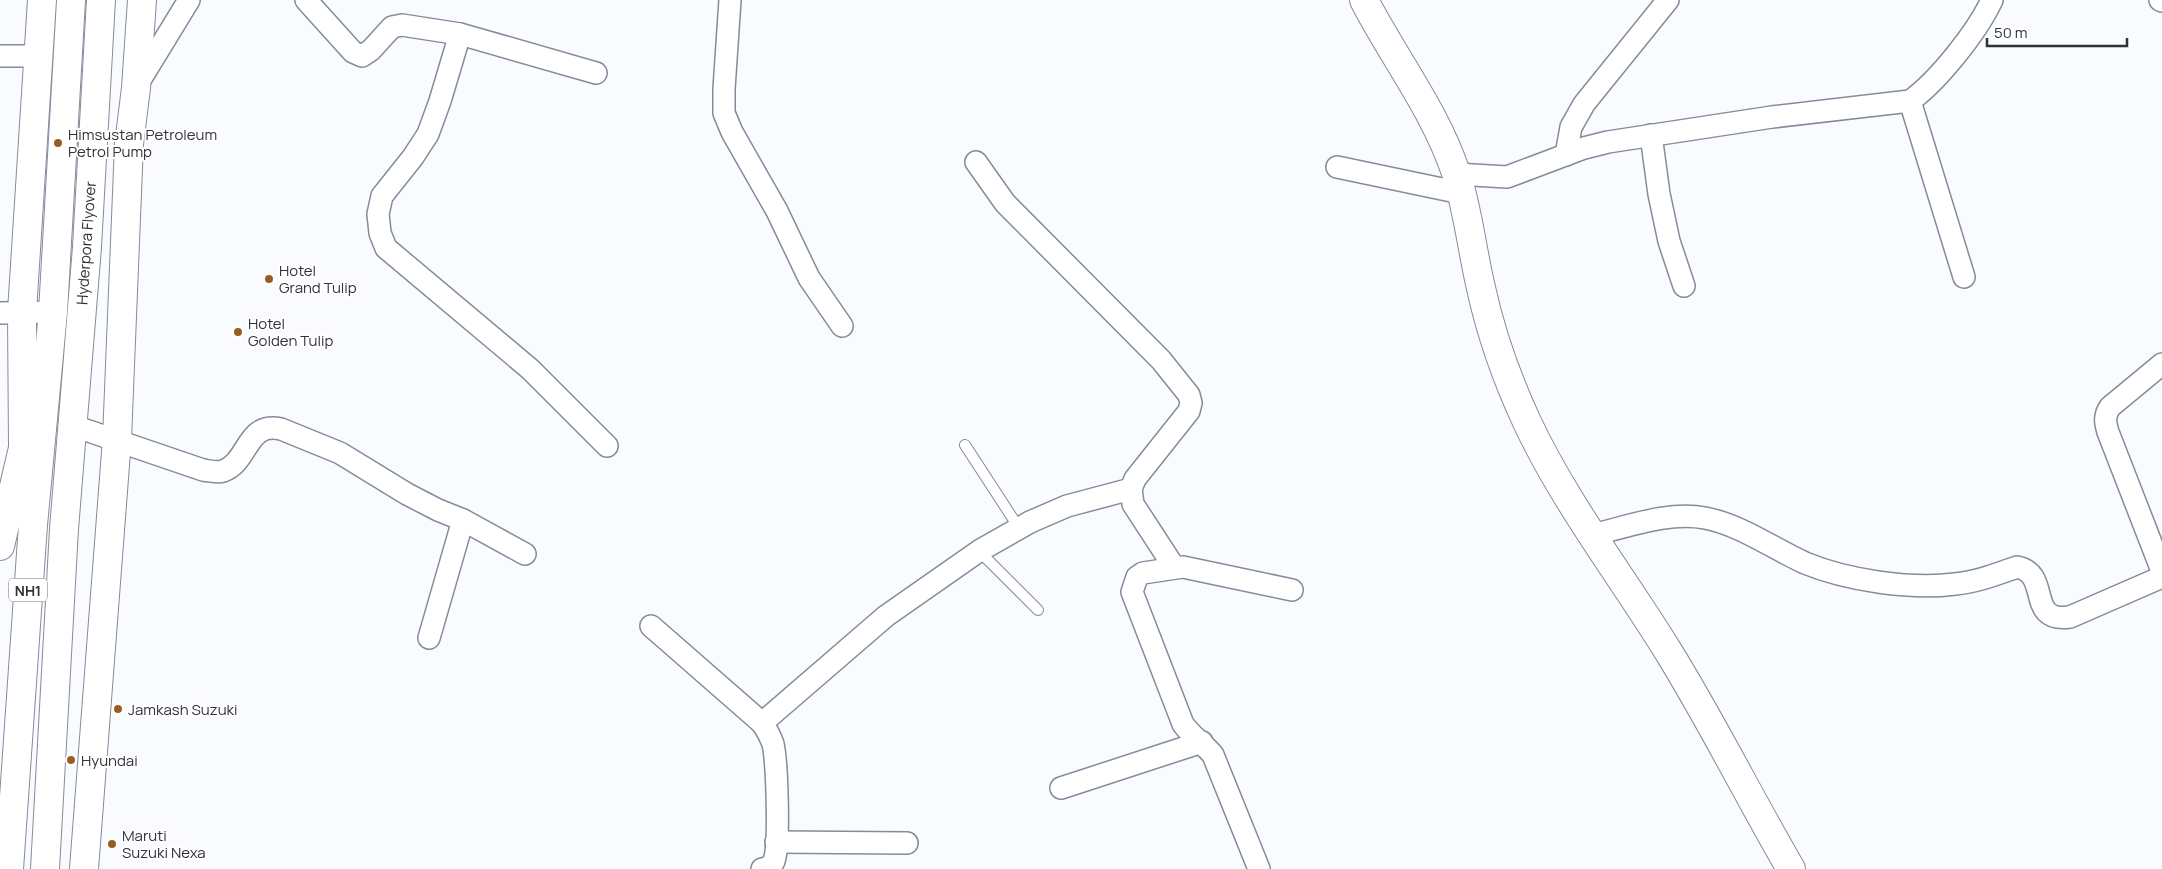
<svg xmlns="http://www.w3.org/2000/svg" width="2162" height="869" viewBox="0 0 2162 869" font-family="Manrope,sans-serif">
<rect width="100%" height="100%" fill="#f9fbfe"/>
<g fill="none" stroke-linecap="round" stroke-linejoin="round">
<defs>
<g id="lane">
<path d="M965 445 1019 528"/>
<path d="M979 551 1038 610"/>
</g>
<g id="street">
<path d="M306 0 353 52 362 56 371 50 392 27 402 25 460 34 596 73"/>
<path d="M730 0 724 89V113L732 132 777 211 809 278 842 326"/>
<path d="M2160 0 2162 1"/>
<path d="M460 34 440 101 428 134 413 157 382 196 378 214 380 233 386 248 530 369 607 446"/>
<path d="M0 56H39"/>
<path d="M137 85 189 0"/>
<path d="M1910 101 1964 277"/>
<path d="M1651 135 1659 194 1669 241 1684 286"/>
<path d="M1566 155 1571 127 1584 104 1668 0"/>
<path d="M976 162 1005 203 1161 360 1189 395 1191 403 1189 411 1135 479 1131 489 1133 504 1174 567"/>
<path d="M1337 167 1461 193"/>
<path d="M1456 174 1507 177 1584 148 1608 142 1772 117 1910 101C1938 81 1977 32 1992 0"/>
<path d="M0 313 53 312"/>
<path d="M2162 364 2110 407C2104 416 2105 422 2108 432L2162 571"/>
<path d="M74 426 203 470C210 471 217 473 223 471 249 462 246 421 281 429L340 453 407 494 438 510 463 520 525 554"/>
<path d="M1592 535C1627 527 1668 511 1705 518 1741 525 1772 548 1805 563 1846 580 1911 590 1955 584 1977 582 1997 574 2017 567 2052 574 2025 623 2070 617L2162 577"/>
<path d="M651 626 762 723"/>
<path d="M429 638 463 520"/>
<path d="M1061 788 1202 742"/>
<path d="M776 842 907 843"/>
<path d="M762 869C767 868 772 866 774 861 780 844 777 762 773 744 770 735 767 730 762 723L886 616 979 551 1030 522 1067 506 1131 489"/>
<path d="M1259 869 1213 755C1203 743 1192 737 1183 724L1132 592 1137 577 1143 573 1183 567 1292 590"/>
</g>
<g id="secondary">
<path d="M1364 0C1394 58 1435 110 1456 173 1468 210 1472 250 1481 288 1491 334 1507 379 1527 422 1565 503 1621 575 1668 651 1712 722 1749 797 1791 869"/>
<path d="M0 546 23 448 22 312 42 0"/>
<path d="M84 869 117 439 129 144 136 88 142 0"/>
</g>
<g id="highway">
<path d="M9 869 33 525 53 312 71 0"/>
<path d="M45 869 64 529 87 247 101 0"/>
</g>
</defs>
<!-- lane casing -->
<use href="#lane" stroke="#838c9a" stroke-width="12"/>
<!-- street casing -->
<use href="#street" stroke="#838c9a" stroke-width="24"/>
<!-- secondary casing -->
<use href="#secondary" stroke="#838c9a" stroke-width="30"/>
<!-- highway casing -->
<use href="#highway" stroke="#838c9a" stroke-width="30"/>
<!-- lane -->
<use href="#lane" stroke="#fff" stroke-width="10"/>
<!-- street -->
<use href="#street" stroke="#fff" stroke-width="21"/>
<!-- secondary -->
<use href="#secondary" stroke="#fff" stroke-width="28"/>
<!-- highway -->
<use href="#highway" stroke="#fff" stroke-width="28"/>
</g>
<!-- markers -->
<g fill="#9a5d21" stroke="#fff" stroke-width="2">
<circle cx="58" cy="143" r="5"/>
<circle cx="269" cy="279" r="5"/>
<circle cx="238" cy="332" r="5"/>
<circle cx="118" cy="709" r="5"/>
<circle cx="71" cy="760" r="5"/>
<circle cx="112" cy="844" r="5"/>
</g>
<g text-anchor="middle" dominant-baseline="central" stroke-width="4" stroke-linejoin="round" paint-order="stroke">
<!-- shield labels -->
<rect fill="#fff" stroke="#6d7074" stroke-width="1" x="9" y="578.5" width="38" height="23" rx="4"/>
<g font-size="14" font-weight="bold" fill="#2f3238">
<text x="28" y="590">NH1</text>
</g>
<!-- poi labels -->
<g font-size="15" fill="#2f3238" stroke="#fff" text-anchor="start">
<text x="68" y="134">Himsustan Petroleum<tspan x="68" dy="17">Petrol Pump</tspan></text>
<text x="279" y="270">Hotel<tspan x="279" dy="17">Grand Tulip</tspan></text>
<text x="248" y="323">Hotel<tspan x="248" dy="17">Golden Tulip</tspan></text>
<text x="128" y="709">Jamkash Suzuki</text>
<text x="81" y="760">Hyundai</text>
<text x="122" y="835">Maruti<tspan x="122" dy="17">Suzuki Nexa</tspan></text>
</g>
<!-- street labels -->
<g font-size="15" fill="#2f3238" stroke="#fff">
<text transform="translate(86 243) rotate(-86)">Hyderpora Flyover</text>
</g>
</g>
<!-- scale -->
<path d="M1987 38v8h140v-8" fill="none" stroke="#2f3238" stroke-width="2.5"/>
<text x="1994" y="38" font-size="15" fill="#2f3238" stroke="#ffffff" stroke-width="4" paint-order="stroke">50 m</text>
</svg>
